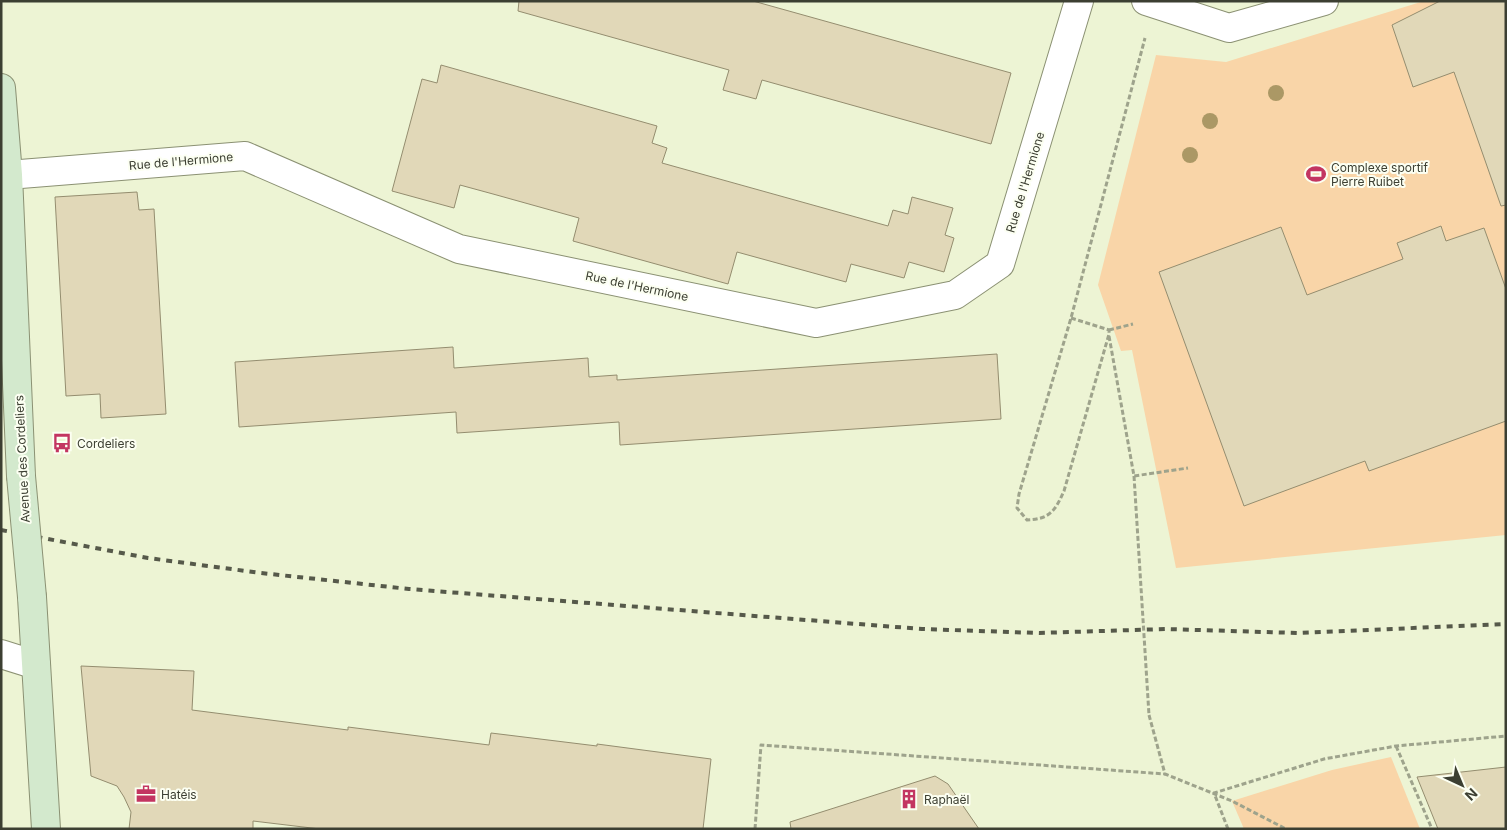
<svg xmlns="http://www.w3.org/2000/svg" width="1507" height="830" viewBox="0 0 1507 830" font-family="Inter,sans-serif">
<rect width="100%" height="100%" fill="#edf4d4"/>
<!-- green -->
<g fill="#f9d5a8">
<path d="M1424 1H1506V535L1176 568 1132 350 1121 351 1098 285 1156 55 1226 62Z"/>
<path d="M1391 757 1420 829H1244L1232 801 1332 770Z"/>
</g>
<!-- building -->
<g fill="#e1d8b8" stroke="#948d6f">
<path d="M519 1H753L1011 73 991 144 762 80 756 99 723 90 729 70 518 11Z"/>
<path d="M1440 1H1506V205L1501 206 1454 72 1413 87 1392 25Z"/>
<path d="M441 65 657 126 652 143 667 148 662 163 888 226 893 210 908 214 912 197 953 208 945 235 954 238 944 272 909 262 904 278 851 264 846 282 737 252 728 284 573 241 579 218 493 194 460 185 454 208 392 191 422 79 437 83Z"/>
<path d="M137 192 139 210 154 209 166 414 101 418 100 394 66 396 55 197Z"/>
<path d="M1441 226 1446 241 1484 228 1506 289V421L1369 471 1365 461 1244 506 1159 272 1281 227 1307 295 1403 259 1397 243Z"/>
<path d="M453 347 454 368 588 358 589 377 617 375V380L997 354 1001 419 620 445 619 422 457 433 456 412 239 427 235 362Z"/>
<path d="M81 666 194 671 192 710 348 730V727L489 745 491 733 597 746V744L711 759 703 829H320L253 821V829H129L131 812 124 797 117 786 91 776Z"/>
<path d="M1506 767V829H1438L1417 777Z"/>
<path d="M935 776 948 784 979 829H791L790 822Z"/>
</g>
<g fill="none" stroke-linecap="round" stroke-linejoin="round">
<defs>
<g id="street">
<path d="M1146 1 1229 28 1324 1"/>
<path d="M8 175 245 156 459 249 816 323 955 295 1000 264 1079 1"/>
<path d="M1 654 36 665"/>
</g>
<g id="secondary">
<path d="M1 88 8 175 21 476"/>
<path d="M32 597 46 829"/>
</g>
</defs>
<!-- street casing -->
<use href="#street" stroke="#8b9173" stroke-width="30"/>
<!-- secondary casing -->
<use href="#secondary" stroke="#8b9173" stroke-width="30"/>
<!-- path -->
<g stroke="#9ea38c" stroke-width="3" stroke-dasharray="5 2.5" stroke-linecap="butt">
<path d="M1071 318 1109 330V334L1064 491C1055 511 1050 519 1027 520L1017 508 1019 494 1071 318 1145 38"/>
<path d="M1109 330 1133 324"/>
<path d="M1109 336 1134 476 1188 468"/>
<path d="M1149 715 1165 774 1232 801 1286 829"/>
<path d="M1396 746 1432 829"/>
<path d="M755 829 761 745 1165 774"/>
<path d="M1228 829 1214 793 1324 759 1396 746 1506 736"/>
</g>
<!-- street -->
<use href="#street" stroke="#fff" stroke-width="28"/>
<!-- secondary -->
<use href="#secondary" stroke="#d3e9cd" stroke-width="28"/>
<!-- rail -->
<path stroke="#56594a" stroke-width="4" stroke-dasharray="6 6" stroke-linecap="butt" d="M1 530 148 558 261 573 409 589 922 629 1039 633 1165 629 1298 633 1506 624"/>
<defs>
<path id="secondary-bridge" d="M21 476 32 597"/>
</defs>
<!-- secondary-bridge casing -->
<use href="#secondary-bridge" stroke="#8b9173" stroke-width="30" stroke-linecap="butt"/>
<!-- path-bridge -->
<path stroke="#9ea38c" stroke-width="3" stroke-dasharray="5 2.5" stroke-linecap="butt" d="M1134 476 1149 715"/>
<!-- secondary-bridge -->
<use href="#secondary-bridge" stroke="#d3e9cd" stroke-width="28"/>
</g>
<!-- trees -->
<g fill="#ab9865">
<circle cx="1276" cy="93" r="8"/>
<circle cx="1210" cy="121" r="8"/>
<circle cx="1190" cy="155" r="8"/>
</g>
<!-- icons -->
<defs>
<symbol id="stadium-bare" viewBox="-9 -9 18 18"><path d="M0-5a6.5 5 0 1 0 0 10a6.5 5 0 1 0 0-10ZM-3.5-1.8h7v3.6h-7Z" fill="#c33561" stroke="#fcfff2" stroke-width="2.5" paint-order="stroke"/></symbol>
<symbol id="bus-bare" viewBox="-9 -9 18 18"><path d="M-5-6H5V4H4V6H2V4H-2V6H-4V4H-5ZM-3.5-4V0h7V-4ZM-3.5 1.2v1.5H-2V1.2ZM2 1.2v1.5H3.5V1.2Z" fill="#c33561" stroke="#fcfff2" stroke-width="2.5" paint-order="stroke"/></symbol>
<symbol id="office-bare" viewBox="-9 -9 18 18"><path d="M-6-3h4V-5.5h4V-3h4V5H-6ZM-1-4.5V-3h2v-1.5ZM-6 0V1H6V0Z" fill="#c33561" stroke="#fcfff2" stroke-width="2.5" paint-order="stroke"/></symbol>
<symbol id="building-bare" viewBox="-9 -9 18 18"><path d="M-4-6H4V6H1V3H-1V6H-4ZM-2.5-4.3h1.7v1.8h-1.7ZM.8-4.3h1.7v1.8H.8ZM-2.5-1h1.7V.8h-1.7ZM.8-1h1.7V.8H.8Z" fill="#c33561" stroke="#fcfff2" stroke-width="2.5" paint-order="stroke"/></symbol>
</defs>
<g fill-rule="evenodd">
<use href="#stadium-bare" x="1302" y="160" width="28" height="28"/>
<use href="#bus-bare" x="48" y="429" width="28" height="28"/>
<use href="#office-bare" x="132" y="780" width="28" height="28"/>
<use href="#building-bare" x="895" y="785" width="28" height="28"/>
</g>
<g text-anchor="middle" dominant-baseline="central" stroke-width="4" stroke-linejoin="round" paint-order="stroke">
<!-- street labels -->
<g font-size="12" fill="#3c3f32" stroke="#fcfff2">
<text transform="translate(181 161) rotate(-5)">Rue de l'Hermione</text>
<text transform="translate(1025 182) rotate(-73)">Rue de l'Hermione</text>
<text transform="translate(637 286) rotate(12)">Rue de l'Hermione</text>
<text transform="translate(22 459) rotate(-93)">Avenue des Cordeliers</text>
</g>
<!-- poi labels -->
<g font-size="12" fill="#3c3f32" stroke="#fcfff2" text-anchor="start">
<text x="1331" y="167">Complexe sportif<tspan x="1331" dy="14">Pierre Ruibet</tspan></text>
<text x="77" y="443">Cordeliers</text>
<text x="161" y="794">Hatéis</text>
<text x="924" y="799">Raphaël</text>
</g>
</g>
<!-- border -->
<rect width="1507" height="830" fill="none" stroke="#3c3f32" stroke-width="5"/>
<!-- north arrow -->
<g transform="translate(1462 785) rotate(136)" stroke="#fcfff2" stroke-width="4" paint-order="stroke">
<path d="M0-4L9 19L0 12L-9 19Z" fill="#3c3f32"/>
<text y="-8" font-size="14" font-weight="bold" text-anchor="middle" fill="#3c3f32">N</text>
</g>
</svg>
